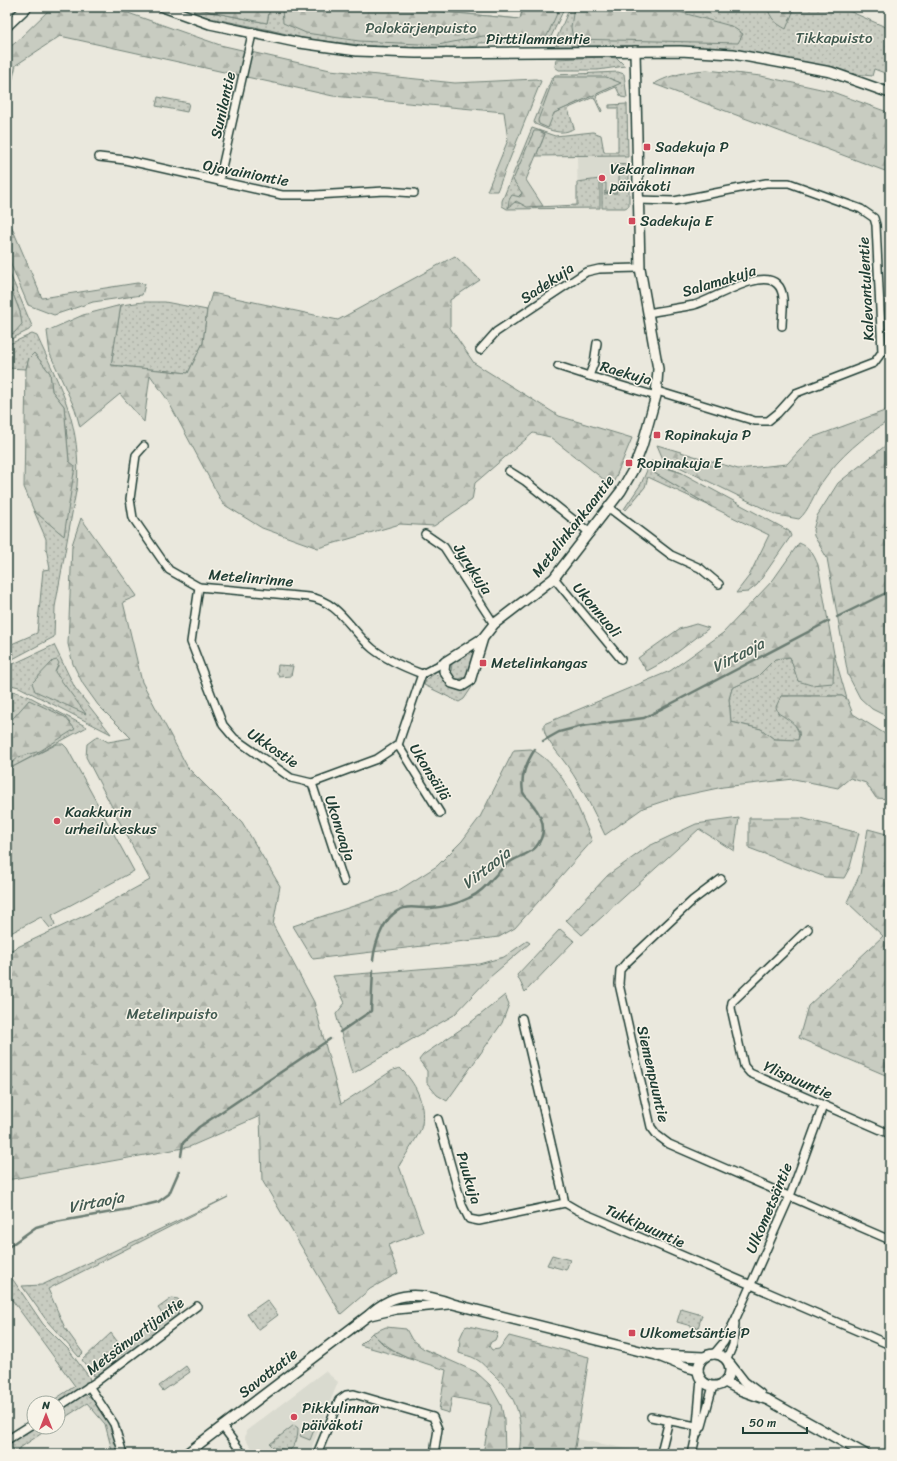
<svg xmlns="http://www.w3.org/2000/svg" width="897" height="1461" viewBox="0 0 897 1461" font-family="Sriracha,sans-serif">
<defs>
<pattern id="grass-dots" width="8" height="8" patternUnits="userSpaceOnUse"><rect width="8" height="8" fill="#c8ccc1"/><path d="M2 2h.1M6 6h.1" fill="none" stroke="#abb0a6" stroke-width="1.8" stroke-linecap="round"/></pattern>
<pattern id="forest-firs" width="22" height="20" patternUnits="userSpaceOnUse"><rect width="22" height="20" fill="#c8ccc1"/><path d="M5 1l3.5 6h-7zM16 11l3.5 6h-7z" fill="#abb0a6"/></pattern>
</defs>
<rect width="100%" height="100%" fill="#eae8dd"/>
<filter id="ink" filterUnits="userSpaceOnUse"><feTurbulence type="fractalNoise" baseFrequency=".025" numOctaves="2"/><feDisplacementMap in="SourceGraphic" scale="8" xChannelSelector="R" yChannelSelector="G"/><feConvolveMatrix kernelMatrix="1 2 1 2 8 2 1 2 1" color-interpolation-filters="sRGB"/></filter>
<g filter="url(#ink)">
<!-- built -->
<g fill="#d9dacf">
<path d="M577 155H626L627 205H578Z"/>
<path d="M325 1371 338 1382 309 1454H257L245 1439 246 1431Z"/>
<path d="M576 1439 655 1454H574Z"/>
</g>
<!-- grass -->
<g fill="url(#grass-dots)" stroke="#74847a" fill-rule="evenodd">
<path d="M176 7H197L211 12 267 23 270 7H425L445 12 520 19 523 7H565L549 41 478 43V46L447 49 392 48 311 40 270 30 210 18Z"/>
<path d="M570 7H840L890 29V75L874 69 872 76 855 74 775 56 733 50 680 46H556V40Z"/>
<path d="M604 57 617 58 625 66 598 70H559L555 67 556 59Z"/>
<path d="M618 72 624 74 627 98 621 97 616 87 596 96 602 111 601 112 594 97 571 107 568 109 574 128C562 137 547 129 535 124L534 122 551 80 555 75ZM606 77 620 83 554 113Z"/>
<path d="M158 97 189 103 187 112 156 106Z"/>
<path d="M627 104 628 157H624V155L536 156 545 134 539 131 522 193 513 202 537 207 577 205V182L600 179V208L507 209 502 206V201L532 128 555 136 593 132 601 135 604 152H618V108H609V105Z"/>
<path d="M616 164 629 165V206L625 208H602V178L603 183H606V191L604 192H611L604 194 617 193 616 191 619 190V169L616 168Z"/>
<path d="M7 267 32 326 29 330 7 341V337L15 332 20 312 7 279Z"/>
<path d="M143 302H165L207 310 203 343 188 373 111 365 121 305Z"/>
<path d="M32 334 37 336C61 388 82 426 77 486L55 607 54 637 7 662V646L37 633 43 570 50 569 46 548V539L34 511 64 535 69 461 64 406 52 391 50 373 34 353 29 358 26 369 7 368V345Z"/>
<path d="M651 461 682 473 660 466 651 471 712 507 648 477 645 487 626 510 624 509 641 484Z"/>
<path d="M54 645 75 688 111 734 19 687 7 684V667Z"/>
<path d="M474 650 466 677 456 680 451 672 452 663Z"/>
<path d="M834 654 847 699 842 696H781L799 733 798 740 774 739 761 729 731 722 729 699 732 688 758 676 775 659 790 657 798 681 832 683Z"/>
<path d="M278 665 293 666 291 676 279 677 277 673Z"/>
<path d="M434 674 441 676 449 685 463 689 471 686 472 687 464 699 459 702 424 685 426 680Z"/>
<path d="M7 689 30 697 87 727 7 770Z"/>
<path d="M228 1197 48 1289 65 1328 83 1353 79 1357 47 1321 22 1286 42 1285Z"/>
<path d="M552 1255 570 1260 566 1270 547 1265Z"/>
<path d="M7 1271 43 1324 68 1349 89 1377 90 1381 57 1403H49L75 1386 7 1293Z"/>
<path d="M172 1298 178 1299 180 1302 177 1317 97 1375 94 1376 82 1360 111 1333 120 1345 163 1315 158 1308Z"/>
<path d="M267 1300 278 1315 258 1330 247 1314Z"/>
<path d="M681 1309 702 1315 698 1328 677 1322Z"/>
<path d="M372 1333 385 1346 413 1360 360 1345Z"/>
<path d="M186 1366 190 1372 163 1391 159 1386Z"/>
<path d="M84 1395C103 1397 115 1438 119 1454H113L105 1424 87 1403 58 1422V1411Z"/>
<path d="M294 1425 298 1428C298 1438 296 1445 289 1451L273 1447 270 1444Z"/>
<path d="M34 1427H51L11 1454H7V1445Z"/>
</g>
<!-- forest -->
<g fill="url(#forest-firs)" stroke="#74847a">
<path d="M65 7H111L220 45 330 70 455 83 536 79 541 81 497 191H487L508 140 504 112 333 96 60 36 16 65 7 103V49L15 43 51 8Z"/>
<path d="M197 7H270L267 23 211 12Z"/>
<path d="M282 7H425L445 12 520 19 523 7H560L546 38 483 36 438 45 359 41 306 33 283 23Z"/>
<path d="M574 7H661L731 26 743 34 738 43 573 39 571 27Z"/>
<path d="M767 7H795L786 29C775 23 771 19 767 7Z"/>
<path d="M707 70 761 76 830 91 890 113V155L885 171 654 84C669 75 689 71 707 70Z"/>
<path d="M554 77H606L621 83 554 113 548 128 539 124 538 120Z"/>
<path d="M534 131H539L545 134 526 180 543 206 527 207 516 201 508 208 509 200 512 195 520 197 522 193 513 180Z"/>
<path d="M7 216 42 298 137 283 145 284 142 295 93 302 54 315 28 305 7 255Z"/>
<path d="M455 256 480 280 450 300V328L474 363 559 416 632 438 612 486 550 437 533 433 475 483 472 500 434 526 400 524 318 548 262 528 223 504 167 399 150 375 144 422 120 394 80 427 75 409 50 354 47 331 83 315 121 305 111 365 188 373 203 343 207 310 212 293 338 320Z"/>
<path d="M7 279 20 312 22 324 15 332 7 337Z"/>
<path d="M34 353 50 373 52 391 64 406 69 461 75 466 64 536 34 511 24 487 26 369 29 358Z"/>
<path d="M890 409V420C864 436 839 457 822 482 814 493 809 511 799 519L777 515 663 459 657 445 738 469 787 464 811 438Z"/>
<path d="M890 442V718L872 709 860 698 848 675 827 558 814 536 813 530 817 516 838 483Z"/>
<path d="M660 466 682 473 789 531 791 536 757 585 748 592 736 593 749 576 769 535 712 507 651 471 653 468Z"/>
<path d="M81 518 137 596 123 602 142 682 188 768 242 822 280 886 273 925 314 1002 341 1104 393 1070 400 1068C416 1083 425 1102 422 1125 421 1133 404 1157 399 1166L423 1232 388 1245 398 1273 370 1289 341 1314 262 1180 260 1116 189 1147 7 1180V1096L14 1089 7 1086V952L90 913 150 880 86 757 87 744 98 736 108 742 131 738 98 705 83 684 73 664 68 644 72 545Z"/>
<path d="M799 543C810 547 814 555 818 565L834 654 833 683 811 685 798 681 790 657 775 659 758 676 732 688 729 699 731 722 761 729 774 739 798 740C805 728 786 718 778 713L776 707 781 696H842L847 699 853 714 890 737V799L876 798 866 783 850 778 838 788 794 779 723 787 676 797 643 808 605 835C592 808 579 780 560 756 554 748 542 735 544 724L670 671 723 633 773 580Z"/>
<path d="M696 624 709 628 667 660 647 671 638 658 679 629Z"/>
<path d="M57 660 59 663 55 672 86 714 35 691 32 683 53 661Z"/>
<path d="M29 700 65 717 75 729 40 751 19 757 7 767V725Z"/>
<path d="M531 749C565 767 578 808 592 841L515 928 499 937 313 959 293 926 396 892 437 866 462 841 480 817 514 750Z"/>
<path d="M739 818 734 851 699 829 582 935 566 920 608 875 649 846 696 824Z"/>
<path d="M749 818H801L859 833 850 867 844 878 825 877 749 848Z"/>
<path d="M868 829 890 835V1077L799 1038 808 1006 883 936 847 902 860 874Z"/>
<path d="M560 929 574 941 525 992 517 975Z"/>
<path d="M527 941 530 943 490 977 454 1015 352 1074 336 1014 345 1003 333 976 479 964 504 957Z"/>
<path d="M505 995 509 1004 502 1023 447 1101 437 1095 427 1083V1071L419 1060 423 1055 470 1023Z"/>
<path d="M468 1326 498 1333 495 1340 491 1342 489 1346 492 1350 499 1349 509 1336 589 1357 574 1454H519C524 1420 518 1397 492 1373 487 1369 482 1362 476 1359 471 1356 464 1355 459 1353L460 1338 465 1327Z"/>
<path d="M386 1327 406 1329 412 1340 424 1349 476 1372 490 1385 501 1405 504 1419 505 1454H483L492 1405 452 1397 449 1413 439 1410 446 1370C416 1360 395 1356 372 1333Z"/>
</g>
<!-- pitch -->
<g fill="#c8ccc1" stroke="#74847a">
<path d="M57 744H63L67 748 134 871 52 915 55 925 50 928 41 917 7 935V770Z"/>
<path d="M306 1422 316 1425 310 1440 300 1436Z"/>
</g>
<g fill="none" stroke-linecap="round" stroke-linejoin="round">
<!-- stream -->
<g stroke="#6a7c72" stroke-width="2.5">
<path d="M837 617 890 591"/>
<path d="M543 741 559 732 582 726 644 718 829 621"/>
<path d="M373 960C375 942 385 913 404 908 413 906 423 909 431 908 443 907 459 903 469 898 486 891 495 872 510 862 517 857 530 854 536 847 547 833 544 818 532 804 530 800 524 796 523 792 520 776 527 762 535 749"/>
<path d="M340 1032 371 1011 373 970"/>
<path d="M181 1156 183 1143 199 1127 330 1039"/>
<path d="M7 1248 36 1227 50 1223 129 1209 158 1202 169 1194 179 1171"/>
</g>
<defs>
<g id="minor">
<path d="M99 157 125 160 282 195H315L385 191 414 193"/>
<path d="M219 181 252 34"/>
<path d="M637 200 674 201 766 183H789L861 209 874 218 876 225 882 352 874 363 796 393 778 413 768 421H755L657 391"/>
<path d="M648 313C663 310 679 308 694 305 713 300 760 268 777 284 787 293 782 314 782 326"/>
<path d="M597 343 594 363 589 376 656 396"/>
<path d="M480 350 496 332 586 272 599 269 640 268"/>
<path d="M558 366 589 376"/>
<path d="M144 446 136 455 130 499 133 518 169 570 199 587 309 597C339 601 351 631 373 649 387 660 406 668 422 674"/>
<path d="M509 471 525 481 590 533"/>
<path d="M609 508 671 555 700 568 719 584"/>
<path d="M425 534 444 547 494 624"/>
<path d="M554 578 621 659"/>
<path d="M199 587 191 642 223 725 234 738 291 778 312 783 377 759 398 745 422 674 445 662"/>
<path d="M398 745 440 813"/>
<path d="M312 783 344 882"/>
<path d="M721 879 693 900 626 963 620 970 619 984 651 1127 657 1135 669 1144 890 1240"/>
<path d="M808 929 732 1002 731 1008 744 1066 750 1073 890 1134"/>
<path d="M522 1018 565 1203 577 1210 890 1345"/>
<path d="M438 1119 462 1205 469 1219 479 1221 565 1203"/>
<path d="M713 1355 724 1342 736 1318 790 1196 823 1106"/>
<path d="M727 1359 733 1345 735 1324"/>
<path d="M89 1386 114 1424 123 1454"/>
<path d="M58 1407 96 1382 197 1306"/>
<path d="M651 1417 696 1426"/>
<path d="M222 1426 243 1454"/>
<path d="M697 1434 702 1426 713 1386"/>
<path d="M7 1440 34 1423"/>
<path d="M662 1448 669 1420"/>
<path d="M317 1454 339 1400 346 1395 354 1394 433 1417 438 1429 434 1454"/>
<path d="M692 1454 696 1436 701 1379"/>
</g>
<g id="tertiary">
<path d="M163 7 210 24 300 43 357 51 416 53 680 51 733 54 831 72 890 93"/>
<path d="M7 26 27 7"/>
<path d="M483 638 470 681 462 686 452 683 444 671 445 662 483 638 494 624 554 578 621 491 633 470 642 446 656 396 658 369 640 268 635 51"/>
<path d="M370 1315 396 1309 449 1304"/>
<circle cx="714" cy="1370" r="16"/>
<path d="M659 1355 704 1357"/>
<path d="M730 1364 744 1382 760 1394"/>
<path d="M725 1382 740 1390 768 1400 865 1454"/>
<path d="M186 1454 369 1315C395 1290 421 1292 453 1304L656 1355 686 1367 698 1370"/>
</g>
</defs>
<!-- minor casing -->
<use href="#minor" stroke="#1f3d34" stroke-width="10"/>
<!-- tertiary casing -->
<use href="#tertiary" stroke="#1f3d34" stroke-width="12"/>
<!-- minor -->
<use href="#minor" stroke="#f7f3e8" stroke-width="7"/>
<!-- tertiary -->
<use href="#tertiary" stroke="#f7f3e8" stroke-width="9"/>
</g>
</g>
<!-- markers -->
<g fill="#d1495b" stroke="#f7f3e8" stroke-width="1.5">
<rect x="643" y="143" width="8" height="8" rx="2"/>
<circle cx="602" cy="178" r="4"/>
<rect x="628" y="217" width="8" height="8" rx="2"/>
<rect x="653" y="431" width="8" height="8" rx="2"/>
<rect x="625" y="459" width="8" height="8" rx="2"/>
<rect x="479" y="659" width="8" height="8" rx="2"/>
<circle cx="57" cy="821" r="4"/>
<rect x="628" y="1329" width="8" height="8" rx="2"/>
<circle cx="294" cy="1417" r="4"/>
</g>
<g text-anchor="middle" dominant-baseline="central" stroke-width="3" stroke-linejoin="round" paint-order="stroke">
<!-- park labels -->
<g font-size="15" fill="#415a50" stroke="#f7f3e8">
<text x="421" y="28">Palokärjenpuisto</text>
<text x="834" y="38">Tikkapuisto</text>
<text x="172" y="1014">Metelinpuisto</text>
</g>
<!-- street labels -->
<g font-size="15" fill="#1f3d34" stroke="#f7f3e8">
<text x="538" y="39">Pirttilammentie</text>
<text transform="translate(223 105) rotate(-77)">Sunilantie</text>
<text transform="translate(246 173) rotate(11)">Ojavainiontie</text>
<text transform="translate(719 281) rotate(-17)">Salamakuja</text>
<text transform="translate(547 283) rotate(-34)">Sadekuja</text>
<text transform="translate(866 289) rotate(-93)">Kalevantulentie</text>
<text transform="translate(626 373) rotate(16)">Raekuja</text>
<text transform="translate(573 526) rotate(-52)">Metelinkankaantie</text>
<text transform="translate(473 569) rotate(57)">Jyrykuja</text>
<text transform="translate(251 578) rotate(5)">Metelinrinne</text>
<text transform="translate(597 610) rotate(50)">Ukonnuoli</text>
<text transform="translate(273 748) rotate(34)">Ukkostie</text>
<text transform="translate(430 772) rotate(58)">Ukonsäilä</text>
<text transform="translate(340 828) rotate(72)">Ukonvaaja</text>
<text transform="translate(653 1074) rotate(77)">Siemenpuuntie</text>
<text transform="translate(798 1080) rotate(24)">Ylispuuntie</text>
<text transform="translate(469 1178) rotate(73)">Puukuja</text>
<text transform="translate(769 1208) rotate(-67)">Ulkometsäntie</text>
<text transform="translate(645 1226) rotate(24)">Tukkipuuntie</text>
<text transform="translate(135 1336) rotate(-37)">Metsänvartijantie</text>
<text transform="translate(268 1373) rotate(-38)">Savottatie</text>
</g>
<!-- poi labels -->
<g font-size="15" fill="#1f3d34" stroke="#f7f3e8" text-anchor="start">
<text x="655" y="147">Sadekuja P</text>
<text x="610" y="169">Vekaralinnan<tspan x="610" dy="17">päiväkoti</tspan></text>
<text x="640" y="221">Sadekuja E</text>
<text x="665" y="435">Ropinakuja P</text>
<text x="637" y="463">Ropinakuja E</text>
<text x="491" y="663">Metelinkangas</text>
<text x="65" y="812">Kaakkurin<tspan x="65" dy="17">urheilukeskus</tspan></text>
<text x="640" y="1333">Ulkometsäntie P</text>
<text x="302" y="1408">Pikkulinnan<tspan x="302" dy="17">päiväkoti</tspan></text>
</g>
<!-- water labels -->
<g font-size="16" font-style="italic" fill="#445c53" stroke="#f7f3e8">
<text transform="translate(738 655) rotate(-27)">Virtaoja</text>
<text transform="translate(486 868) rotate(-38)">Virtaoja</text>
<text transform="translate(96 1202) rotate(-11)">Virtaoja</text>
</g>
</g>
<!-- margin -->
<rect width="897" height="1461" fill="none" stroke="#f7f3e8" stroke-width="24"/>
<rect x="12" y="12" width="873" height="1437" fill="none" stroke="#1f3d34" stroke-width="1.5" filter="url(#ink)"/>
<!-- north arrow -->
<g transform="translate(46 1415)"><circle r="19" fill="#f7f3e8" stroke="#a1aaa0"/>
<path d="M0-3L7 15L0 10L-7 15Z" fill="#d1495b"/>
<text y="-6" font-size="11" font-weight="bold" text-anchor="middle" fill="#1f3d34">N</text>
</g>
<!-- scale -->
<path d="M743 1427v6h64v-6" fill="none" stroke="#1f3d34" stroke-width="2"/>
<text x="749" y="1427" font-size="12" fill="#1f3d34" stroke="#f7f3e8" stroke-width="3" paint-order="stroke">50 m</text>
</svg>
